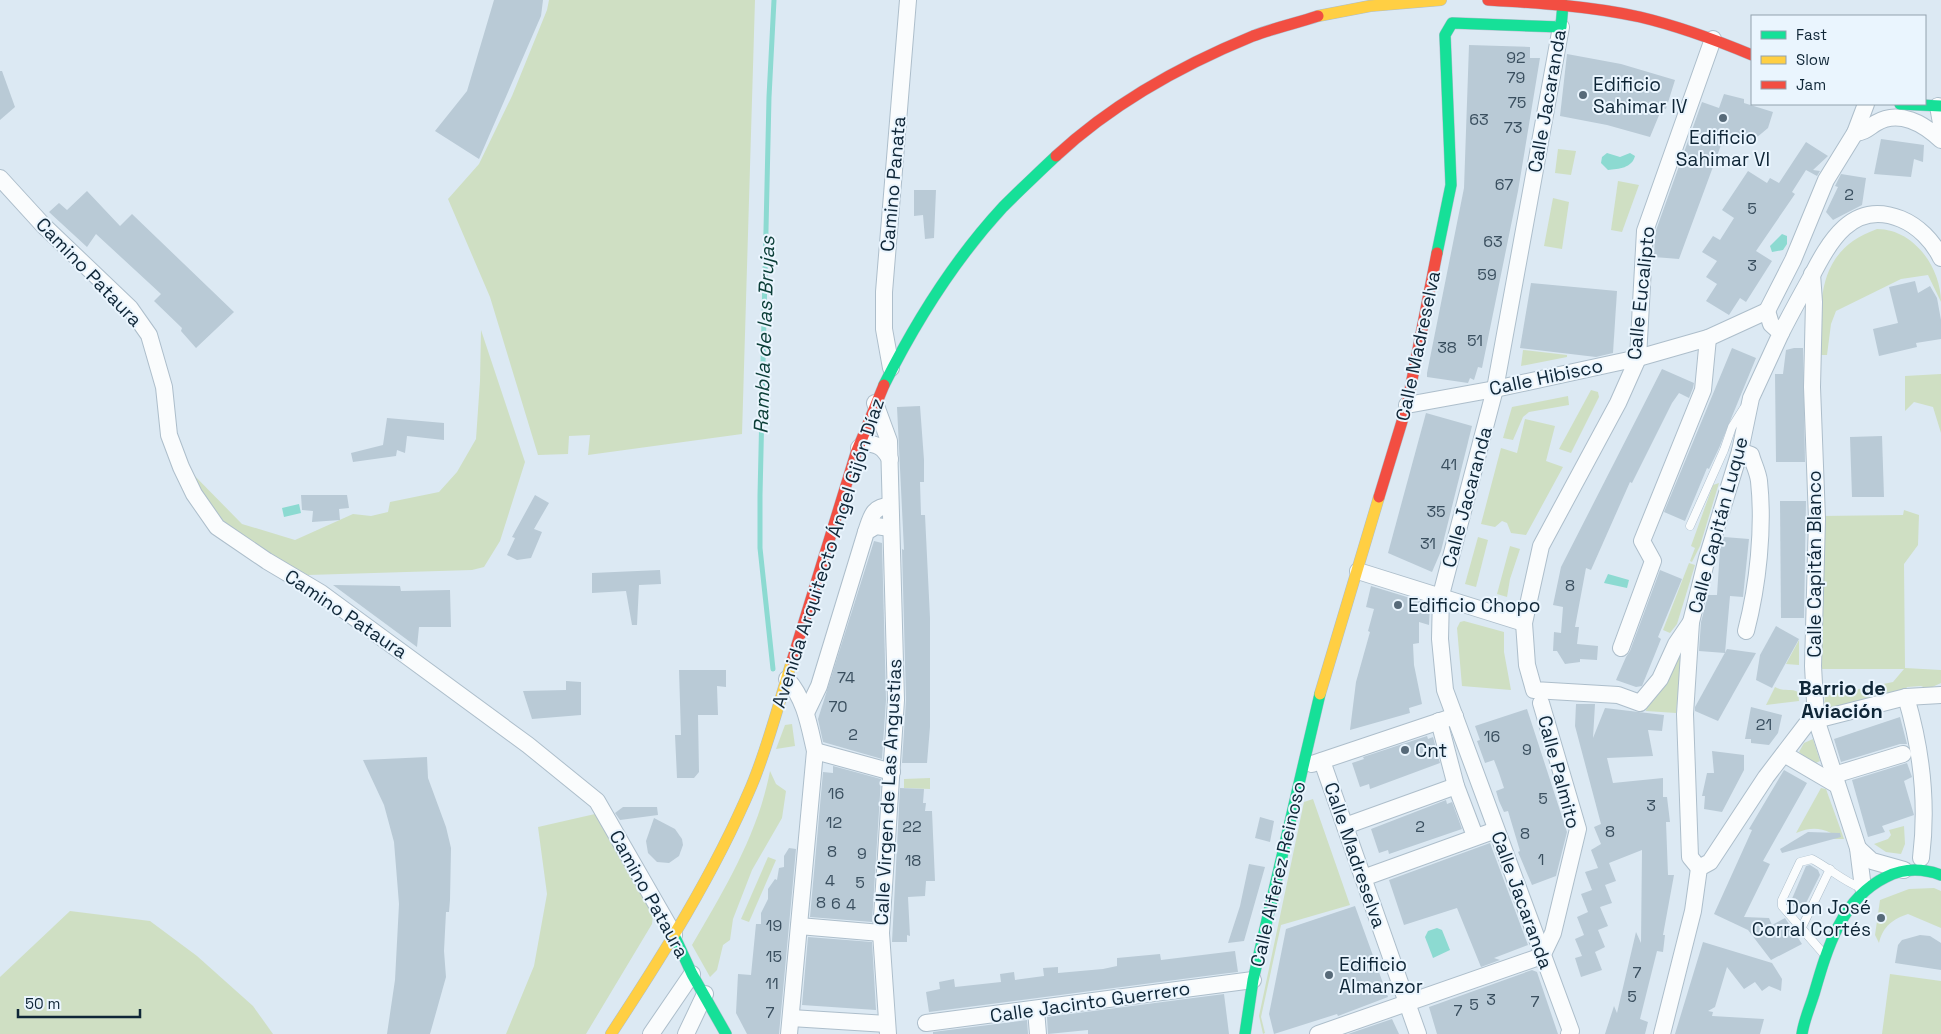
<svg xmlns="http://www.w3.org/2000/svg" width="1941" height="1034" viewBox="0 0 1941 1034" font-family="'Space Grotesk',sans-serif">
<rect width="100%" height="100%" fill="#dce9f3"/>
<!-- green -->
<g fill="#cfdfc3">
<path d="M549 0H755L742 434 588 455 590 435 569 436 568 454 538 455 490 297 448 199 479 164 512 96 547 10Z"/>
<path d="M1558 149 1576 151 1571 175 1555 173Z"/>
<path d="M1618 181 1639 185 1622 232 1611 230Z"/>
<path d="M1553 198 1569 202 1562 249 1544 246Z"/>
<path d="M1877 229C1914 229 1941 268 1941 302L1928 275 1901 279 1836 311 1831 324 1827 355H1819C1821 299 1816 251 1877 229Z"/>
<path d="M481 330 525 462 500 541 484 567 472 570 308 575 275 559 226 523 216 514 187 468 242 524 295 540 353 514 371 516 388 512 390 502 439 492 457 472 476 439 480 381Z"/>
<path d="M1523 350 1567 355V357L1521 366Z"/>
<path d="M1941 374V433L1933 407 1914 402 1905 411V376Z"/>
<path d="M1591 390 1598 392 1599 397 1571 453 1559 449Z"/>
<path d="M1568 396 1569 405 1529 412 1523 417 1513 440 1503 438 1512 407Z"/>
<path d="M1525 419 1555 426 1546 461 1563 467 1526 535 1511 533 1507 523 1502 521 1495 527 1481 524 1501 448 1517 453Z"/>
<path d="M1719 483 1700 546 1692 562 1690 561 1695 548 1691 546 1713 485Z"/>
<path d="M1904 510 1919 515 1918 545 1904 564 1905 668 1941 670V683L1928 689 1921 686 1907 687 1904 692 1823 714 1825 696 1893 682 1904 669H1819L1820 516 1903 515Z"/>
<path d="M1478 537 1488 540 1476 587 1465 584Z"/>
<path d="M1510 546 1520 549 1510 579 1507 597 1497 594Z"/>
<path d="M1689 563 1695 565 1677 624 1670 633 1663 630Z"/>
<path d="M1464 621 1504 632V652L1511 690 1462 686 1457 628 1460 622Z"/>
<path d="M1799 640V665L1786 664Z"/>
<path d="M1682 648 1676 713 1646 711 1647 705Z"/>
<path d="M1775 687C1783 692 1791 688 1798 692L1799 701 1766 705Z"/>
<path d="M792 724 795 746 776 749 785 725Z"/>
<path d="M1813 739 1820 761 1814 764 1799 752 1804 743Z"/>
<path d="M770 771 776 784 786 791 782 818 752 870 733 919 730 940 723 945 717 970 710 977 692 945C724 890 758 834 770 771Z"/>
<path d="M930 778V789L904 788V779Z"/>
<path d="M1821 788 1826 789 1844 839H1833L1831 833C1818 827 1809 828 1796 833Z"/>
<path d="M1313 799 1350 905 1281 925 1261 1017 1265 1033 1263 1034 1259 1016 1304 802Z"/>
<path d="M595 814 653 915 652 924 586 1034H506L534 966 547 894 538 827Z"/>
<path d="M1904 826 1905 844 1901 854 1886 852 1874 844 1888 839 1891 835 1889 830Z"/>
<path d="M768 857 776 860 749 922 741 919Z"/>
<path d="M1934 888 1941 891V928L1908 914C1893 919 1883 926 1879 943L1875 935 1880 900 1909 889Z"/>
<path d="M70 911 150 921 197 956 253 1006 273 1034H0V977Z"/>
<path d="M1890 974 1941 981V1034H1882Z"/>
</g>
<!-- water -->
<g fill="#8cdad1">
<path d="M1607 153 1620 157 1630 153 1635 156C1632 168 1619 169 1608 170L1601 163 1602 157Z"/>
<path d="M1782 234 1787 236V244L1783 250 1772 252 1770 246Z"/>
<path d="M299 504 301 513 284 517 282 508Z"/>
<path d="M1608 574 1629 580 1627 588 1604 583Z"/>
<path d="M1437 928 1442 930 1450 950 1433 958 1425 937 1428 931Z"/>
</g>
<g fill="none" stroke-linecap="round" stroke-linejoin="round">
<!-- stream -->
<path stroke="#8cdad1" stroke-width="5" d="M773 669 760 548V496L769 97 774 0"/>
</g>
<!-- building -->
<g fill="#b9cad6">
<path d="M494 0H543L541 16 479 159 435 131 467 91Z"/>
<path d="M1469 45 1530 47V58H1540L1518 191 1482 368 1478 367 1474 380 1470 378 1468 383 1427 377V373L1464 188Z"/>
<path d="M1567 54 1621 64 1675 80 1666 109 1662 108 1650 137 1607 125 1560 116Z"/>
<path d="M0 71H2L15 107 0 120Z"/>
<path d="M1724 94 1744 99V103L1773 112 1768 128 1750 143 1729 134 1727 139 1724 137 1679 259 1654 257 1655 233 1702 102 1719 108Z"/>
<path d="M1881 139 1924 145 1923 162 1914 159 1911 177 1874 174Z"/>
<path d="M1806 142 1828 156 1813 170 1820 171 1817 176 1806 170 1792 192 1795 194 1756 251 1772 261 1746 302 1740 298 1729 315 1706 301 1717 284 1706 277 1717 261 1702 252 1713 236 1720 240 1734 218 1722 210 1748 171 1767 183 1770 178 1779 183Z"/>
<path d="M1841 174 1866 178 1862 205 1833 220 1826 212 1838 187 1835 186Z"/>
<path d="M914 190H936L934 238 925 239 923 215 914 216Z"/>
<path d="M87 191 120 226 132 214 234 312 196 348 181 331 182 328 154 301 161 294 96 234 87 247 49 212 59 203 67 210Z"/>
<path d="M1915 281 1918 293 1930 286 1937 298 1941 320V339L1916 343 1917 347 1879 356 1873 329 1898 323 1889 287Z"/>
<path d="M1531 283 1617 291 1613 353 1596 357 1520 348Z"/>
<path d="M1732 348 1756 358 1719 448 1709 469 1707 468 1685 521 1664 512Z"/>
<path d="M1794 348H1803L1805 462H1776L1775 374H1783L1786 350Z"/>
<path d="M1662 369 1694 383 1693 388 1689 398 1679 393 1672 403 1632 483 1630 482 1591 570 1586 568 1575 627H1579L1577 644 1598 646 1597 660 1580 659V662L1565 664 1557 651H1553L1554 632 1561 633 1563 607 1553 605 1561 567Z"/>
<path d="M920 406 924 460V482H920L921 515H925L930 618V727L927 763H902L906 700 902 549 904 550 897 407Z"/>
<path d="M1426 413 1472 426 1441 551 1432 572 1388 553Z"/>
<path d="M387 418 444 423V440L407 436 405 453 397 450 396 456 353 462 351 453 383 445Z"/>
<path d="M1882 436 1884 497H1852L1850 437Z"/>
<path d="M301 495H347L349 508 339 509 340 520 312 522 313 511 302 510Z"/>
<path d="M535 495 549 503 534 529 542 532 531 558 517 560 507 555 515 538 512 537Z"/>
<path d="M1780 501H1806L1804 618H1781Z"/>
<path d="M1724 537 1749 539 1743 597 1730 596 1725 653 1699 651 1701 622 1708 595H1717L1720 549Z"/>
<path d="M874 541 882 543 886 700 882 759 823 742 818 719Z"/>
<path d="M660 570 661 584 639 585 637 625H632L626 591 592 593V573Z"/>
<path d="M1660 570 1682 579 1658 637 1661 639 1655 654 1642 686 1636 687 1616 680 1626 657 1630 651Z"/>
<path d="M333 585 400 586 401 591 450 590 451 627H419L417 647Z"/>
<path d="M1371 586 1430 604 1429 625 1419 622V643L1413 644 1414 665 1422 704 1409 708 1410 713 1350 730 1356 682 1370 632 1368 631 1374 609 1366 607Z"/>
<path d="M1776 626 1799 639 1772 688 1756 680 1760 655Z"/>
<path d="M1727 649 1756 653 1718 721 1695 711V707Z"/>
<path d="M679 670H726V687L717 686 718 715H698L699 772 694 778H677L675 735H681Z"/>
<path d="M566 681 581 682V715L532 719 523 691 566 690Z"/>
<path d="M1576 704H1595L1593 738 1605 708 1664 715 1662 731 1648 730 1653 756 1607 758 1613 783 1663 778V797H1667L1670 822H1666L1668 875H1674L1663 935H1665L1663 952 1657 951 1640 1019 1648 1022 1645 1034H1605L1614 1006 1617 1013 1636 932 1641 943 1642 850 1609 863 1616 881 1605 885 1612 903 1600 907 1608 926 1598 930 1605 947 1595 952 1602 970 1581 977 1575 958 1582 956 1575 939 1584 935 1577 917 1588 912 1581 894 1592 890 1585 872 1598 868 1591 850 1601 844 1594 827 1601 824 1575 726Z"/>
<path d="M1751 707 1782 715 1778 733 1769 745 1751 743V739H1745Z"/>
<path d="M1527 709 1567 832 1556 876 1532 885 1518 852 1520 851 1508 811 1504 812 1499 801 1496 791 1504 788 1499 773 1494 760 1485 763 1477 741 1480 740 1475 726Z"/>
<path d="M1900 717 1907 744H1900L1841 762 1834 739Z"/>
<path d="M1427 736 1428 739 1433 737 1440 763 1370 789 1369 784 1360 787 1352 763 1364 759 1363 757Z"/>
<path d="M1712 751 1744 755V770L1722 812 1704 809 1705 796H1702L1707 773H1714Z"/>
<path d="M427 757 428 778 446 827 451 848 450 900 449 912H446L444 951 446 977 430 1034H387L395 980 399 904 394 842 384 805 363 760Z"/>
<path d="M1907 763 1912 777 1904 781 1914 815 1882 826 1885 832 1868 837 1852 780Z"/>
<path d="M833 766 881 779 872 922 810 917 823 772 833 773Z"/>
<path d="M1784 770 1807 783 1763 861 1770 864 1744 917 1769 918 1772 925 1785 918 1802 944 1771 960 1748 930 1714 914 1752 830 1749 829Z"/>
<path d="M900 788 924 789 923 803H926L925 811H932L935 881H926L925 896 908 897 910 936 907 935V942H892Z"/>
<path d="M1446 800 1447 804 1452 802 1462 829 1389 854 1388 850 1379 853 1371 829Z"/>
<path d="M623 807H657L658 815 620 820 615 813Z"/>
<path d="M1260 817 1274 821 1270 842 1255 838Z"/>
<path d="M654 818 675 829 682 839 683 845 679 856 669 863 657 862 648 853 646 841Z"/>
<path d="M1808 832 1840 833 1841 837 1782 853 1780 849Z"/>
<path d="M1490 843 1528 945 1494 958 1500 960 1481 967 1457 908 1404 925 1389 880Z"/>
<path d="M789 848 796 849 779 1034H747L736 1013 738 974 751 975 756 924H761V913L768 899V889L775 879 777 880 779 868 784 867V856Z"/>
<path d="M1249 864 1265 867 1244 941 1228 943 1240 906Z"/>
<path d="M1810 865 1818 870 1820 875 1804 907 1796 910 1791 901 1806 866Z"/>
<path d="M1355 906 1388 997 1338 1016 1337 1014 1274 1034 1269 1014 1286 929Z"/>
<path d="M1920 935 1930 936 1941 943V970L1895 963 1898 945 1902 940Z"/>
<path d="M808 937 872 942 876 1010 802 1005Z"/>
<path d="M1703 942 1772 963 1782 979 1781 991 1769 986 1762 991 1755 982 1744 989 1727 967 1715 1007 1708 1011 1713 1012 1712 1016 1764 1019 1760 1034H1675Z"/>
<path d="M1235 951 1238 972 1221 974 929 1012 926 992 940 989 939 982 954 979 955 987 1001 982 1000 974 1014 972 1015 980 1044 976 1043 968 1058 967V973L1103 969 1117 966V958L1160 954 1161 960Z"/>
<path d="M1532 970 1537 972 1558 1034H1437L1429 1007Z"/>
<path d="M1224 994 1229 1034H1088V1030L1048 1034 1047 1017Z"/>
<path d="M1392 1019 1399 1034H1348Z"/>
<path d="M1027 1020 1028 1034H933V1032Z"/>
</g>
<g fill="none" stroke-linecap="round" stroke-linejoin="round">
<defs>
<g id="lane">
<path d="M1690 526 1724 450 1732 427 1744 408"/>
<path d="M1801 929 1830 869"/>
<path d="M1823 953 1782 906V900L1800 862 1812 859C1829 868 1843 881 1861 888"/>
</g>
<g id="street">
<path d="M1561 27 1495 389 1441 595 1440 639 1445 690 1571 1031 1569 1034"/>
<path d="M1938 106 1941 123"/>
<path d="M1855 133C1865 132 1868 128 1876 123 1899 109 1924 124 1941 140"/>
<path d="M0 178 43 225 130 308 149 335 164 387 169 435 181 467 194 494 217 527 267 561 321 593 528 745 597 801 674 935"/>
<path d="M1812 274 1814 302 1812 387 1817 519 1813 666 1816 719 1858 848 1863 888"/>
<path d="M1767 311 1793 260 1826 180 1855 133 1866 104"/>
<path d="M1781 333C1790 315 1800 297 1810 279 1829 242 1852 199 1901 219 1918 226 1933 241 1941 258"/>
<path d="M891 368 884 329V292L908 0"/>
<path d="M875 403 889 441 896 700 881 933 888 1034"/>
<path d="M1407 405 1495 389 1638 358 1708 338 1767 311"/>
<path d="M859 448 864 443C878 444 883 447 890 459"/>
<path d="M1740 451 1751 455C1753 463 1758 472 1759 481 1764 528 1758 585 1746 631"/>
<path d="M866 532C871 518 872 506 890 506"/>
<path d="M1358 571 1524 623"/>
<path d="M1691 622 1676 644 1660 679 1640 703 1618 695 1534 690 1527 665 1524 623 1541 546 1618 403 1638 358 1645 231 1713 39"/>
<path d="M1621 648 1653 561 1642 541 1703 390 1708 338"/>
<path d="M787 679C805 699 809 725 815 751L789 1034"/>
<path d="M1906 697C1922 751 1928 802 1921 858"/>
<path d="M1541 703 1578 829 1553 933 1542 956"/>
<path d="M806 713 819 686 866 532 876 526 890 528"/>
<path d="M1439 721 1456 786 1475 836"/>
<path d="M815 751 892 772"/>
<path d="M1784 754 1837 785"/>
<path d="M1322 761 1418 1034"/>
<path d="M1312 764 1455 716"/>
<path d="M1834 775 1903 754"/>
<path d="M1345 826 1456 786"/>
<path d="M1858 848 1872 861 1904 870"/>
<path d="M1699 868 1690 857 1685 714 1691 622 1707 558 1740 451 1751 398 1781 333 1771 324 1767 311"/>
<path d="M1699 868 1710 862 1766 777 1808 722 1906 697 1941 695"/>
<path d="M1363 878 1496 830"/>
<path d="M799 926 881 933"/>
<path d="M1036 1010 1038 1034"/>
<path d="M791 1018 887 1024"/>
<path d="M926 1023 1253 980"/>
<path d="M651 1034 692 974"/>
<path d="M686 1034 705 994"/>
<path d="M1318 1034 1542 956"/>
<path d="M1662 1034 1693 911 1699 868"/>
</g>
<g id="fast">
<path d="M1900 104 1941 106"/>
<path d="M1437 253 1451 185 1445 35 1452 23 1561 27 1563 4"/>
<path d="M884 385C916 321 954 260 1003 207 1020 190 1038 173 1056 156"/>
<path d="M674 935 692 974 726 1034"/>
<path d="M1245 1034 1253 980 1320 694"/>
<path d="M1802 1034C1804 1020 1810 1007 1814 994 1827 949 1841 899 1886 877 1904 868 1922 868 1941 875"/>
</g>
<g id="slow">
<path d="M1318 16 1370 6 1441 0"/>
<path d="M1320 694 1379 497"/>
<path d="M611 1034C663 955 714 874 751 787 768 747 779 702 792 661"/>
</g>
<g id="jam">
<path d="M1488 0C1539 3 1590 6 1640 17 1678 26 1716 40 1752 55"/>
<path d="M1056 156C1112 104 1182 65 1253 36 1274 28 1297 23 1318 16"/>
<path d="M1379 497 1407 405 1437 253"/>
<path d="M792 661 856 453 884 385"/>
</g>
</defs>
<!-- lane casing -->
<use href="#lane" stroke="#adbecb" stroke-width="9"/>
<!-- street casing -->
<use href="#street" stroke="#adbecb" stroke-width="18"/>
<!-- fast casing -->
<use href="#fast" stroke="#adbecb" stroke-width="12"/>
<!-- slow casing -->
<use href="#slow" stroke="#adbecb" stroke-width="12"/>
<!-- jam casing -->
<use href="#jam" stroke="#adbecb" stroke-width="12"/>
<!-- lane -->
<use href="#lane" stroke="#fafcfd" stroke-width="8"/>
<!-- street -->
<use href="#street" stroke="#fafcfd" stroke-width="16"/>
<!-- fast -->
<use href="#fast" stroke="#16e098" stroke-width="11"/>
<!-- slow -->
<use href="#slow" stroke="#ffcf43" stroke-width="11"/>
<!-- jam -->
<use href="#jam" stroke="#f24e42" stroke-width="11"/>
</g>
<!-- markers -->
<g fill="#576a79" stroke="#eaf5fe" stroke-width="2">
<circle cx="1583" cy="95" r="5"/>
<circle cx="1723" cy="118" r="5"/>
<circle cx="1398" cy="605" r="5"/>
<circle cx="1405" cy="750" r="5"/>
<circle cx="1881" cy="918" r="5"/>
<circle cx="1329" cy="975" r="5"/>
</g>
<g text-anchor="middle" dominant-baseline="central" stroke-width="4" stroke-linejoin="round" paint-order="stroke">
<!-- number labels -->
<g font-size="16" fill="#3a4f5f">
<text x="1516" y="57">92</text>
<text x="1516" y="77">79</text>
<text x="1517" y="102">75</text>
<text x="1479" y="119">63</text>
<text x="1513" y="127">73</text>
<text x="1504" y="184">67</text>
<text x="1849" y="194">2</text>
<text x="1752" y="208">5</text>
<text x="1493" y="241">63</text>
<text x="1752" y="265">3</text>
<text x="1487" y="274">59</text>
<text x="1475" y="340">51</text>
<text x="1447" y="347">38</text>
<text x="1449" y="464">41</text>
<text x="1436" y="511">35</text>
<text x="1428" y="543">31</text>
<text x="1570" y="585">8</text>
<text x="846" y="677">74</text>
<text x="838" y="706">70</text>
<text x="1764" y="724">21</text>
<text x="853" y="734">2</text>
<text x="1492" y="736">16</text>
<text x="1527" y="749">9</text>
<text x="836" y="793">16</text>
<text x="1543" y="798">5</text>
<text x="1651" y="805">3</text>
<text x="834" y="822">12</text>
<text x="912" y="826">22</text>
<text x="1420" y="826">2</text>
<text x="1610" y="831">8</text>
<text x="1525" y="833">8</text>
<text x="832" y="851">8</text>
<text x="862" y="853">9</text>
<text x="1541" y="859">1</text>
<text x="913" y="860">18</text>
<text x="830" y="880">4</text>
<text x="860" y="882">5</text>
<text x="821" y="902">8</text>
<text x="836" y="903">6</text>
<text x="851" y="904">4</text>
<text x="774" y="925">19</text>
<text x="774" y="956">15</text>
<text x="1637" y="972">7</text>
<text x="772" y="983">11</text>
<text x="1632" y="996">5</text>
<text x="1491" y="999">3</text>
<text x="1535" y="1001">7</text>
<text x="1474" y="1004">5</text>
<text x="1458" y="1010">7</text>
<text x="770" y="1012">7</text>
</g>
<!-- poi labels -->
<g font-size="19" fill="#0f2637" stroke="#eaf5fe" text-anchor="start">
<text x="1593" y="84">Edificio<tspan x="1593" dy="22">Sahimar IV</tspan></text>
<text x="1723" y="137" text-anchor="middle">Edificio<tspan x="1723" dy="22">Sahimar VI</tspan></text>
<text x="1408" y="605">Edificio Chopo</text>
<text x="1415" y="750">Cnt</text>
<text x="1871" y="907" text-anchor="end">Don José<tspan x="1871" dy="22">Corral Cortés</tspan></text>
<text x="1339" y="964">Edificio<tspan x="1339" dy="22">Almanzor</tspan></text>
</g>
<!-- street labels -->
<g font-size="19" fill="#0f2637" stroke="#eaf5fe">
<text transform="translate(1547 101) rotate(-80)">Calle Jacaranda</text>
<text transform="translate(893 184) rotate(-85)">Camino Panata</text>
<text transform="translate(89 272) rotate(46)">Camino Pataura</text>
<text transform="translate(1641 293) rotate(-84)">Calle Eucalipto</text>
<text transform="translate(1418 346) rotate(-78)">Calle Madreselva</text>
<text transform="translate(1546 377) rotate(-12)">Calle Hibisco</text>
<text transform="translate(1467 497) rotate(-75)">Calle Jacaranda</text>
<text transform="translate(1718 525) rotate(-75)">Calle Capitán Luque</text>
<text transform="translate(828 553) rotate(-72)">Avenida Arquitecto Ángel Gijón Díaz</text>
<text transform="translate(1814 564) rotate(-90)">Calle Capitán Blanco</text>
<text transform="translate(346 614) rotate(34)">Camino Pataura</text>
<text transform="translate(1559 772) rotate(75)">Calle Palmito</text>
<text transform="translate(888 792) rotate(-87)">Calle Virgen de Las Angustias</text>
<text transform="translate(1355 855) rotate(71)">Calle Madreselva</text>
<text transform="translate(1278 874) rotate(-77)">Calle Alferez Reinoso</text>
<text transform="translate(649 894) rotate(61)">Camino Pataura</text>
<text transform="translate(1522 900) rotate(70)">Calle Jacaranda</text>
<text transform="translate(1090 1002) rotate(-8)">Calle Jacinto Guerrero</text>
</g>
<!-- water labels -->
<g font-size="20" font-style="italic" fill="#0a3d36" stroke="#eaf5fe">
<text transform="translate(764 335) rotate(-88)">Rambla de las Brujas</text>
</g>
<!-- neighbourhood labels -->
<g font-size="20" font-weight="bold" fill="#0f2637" stroke="#eaf5fe">
<text x="1842" y="688">Barrio de<tspan x="1842" dy="23">Aviación</tspan></text>
</g>
</g>
<!-- legend -->
<rect x="1751" y="15" width="175" height="90" fill="#eaf5fe" stroke="#92a2ae"/>
<rect x="1761" y="31" width="25" height="8" fill="#16e098" stroke="#92a2ae"/>
<text x="1796" y="40" font-size="15" fill="#0f2637">Fast</text>
<rect x="1761" y="56" width="25" height="8" fill="#ffcf43" stroke="#92a2ae"/>
<text x="1796" y="65" font-size="15" fill="#0f2637">Slow</text>
<rect x="1761" y="81" width="25" height="8" fill="#f24e42" stroke="#92a2ae"/>
<text x="1796" y="90" font-size="15" fill="#0f2637">Jam</text>
<!-- scale -->
<path d="M18 1009v8h122v-8" fill="none" stroke="#0f2637" stroke-width="2.5"/>
<text x="25" y="1009" font-size="15" fill="#0f2637" stroke="#eaf5fe" stroke-width="4" paint-order="stroke">50 m</text>
</svg>
